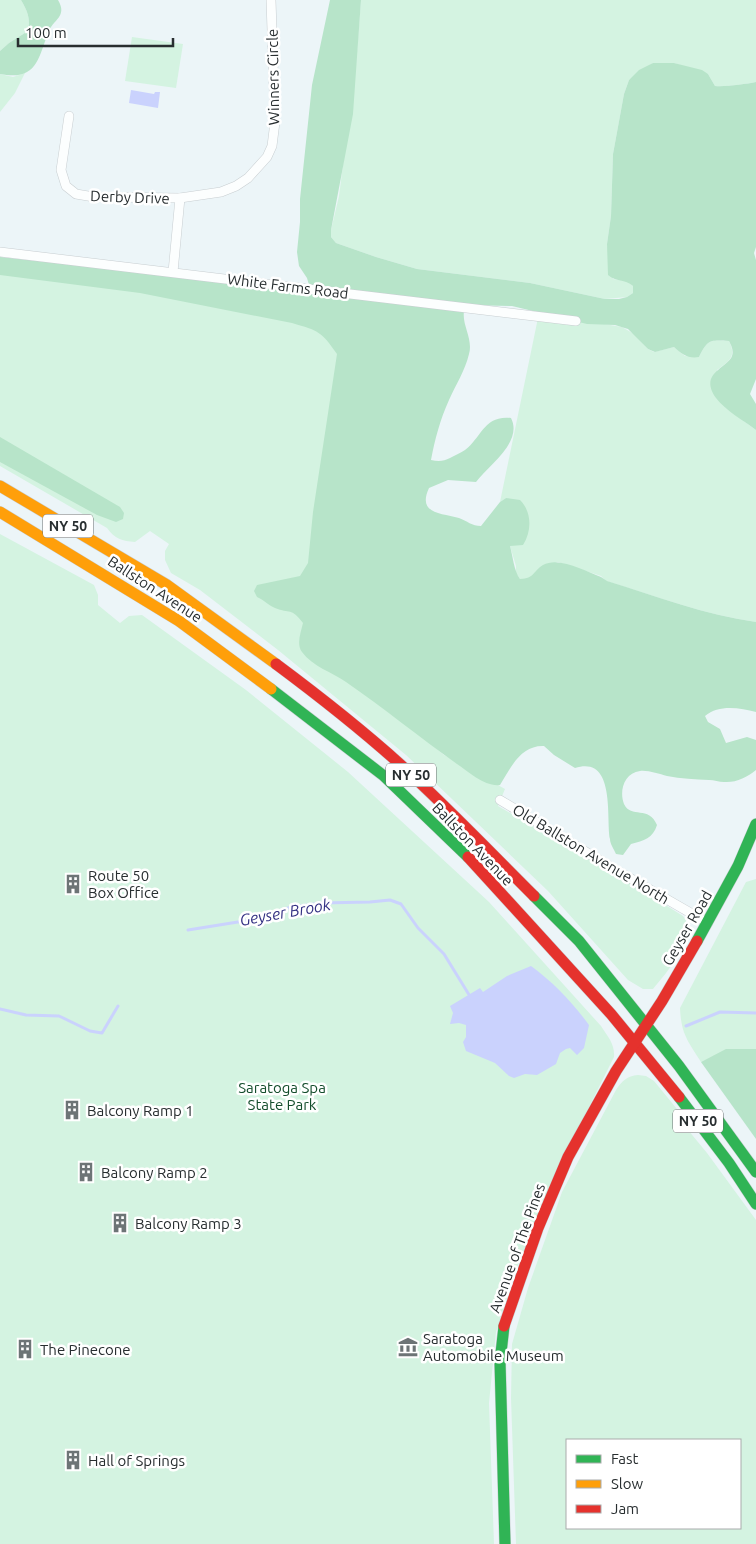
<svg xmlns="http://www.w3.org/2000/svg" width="756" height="1544" viewBox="0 0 756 1544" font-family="Ubuntu,sans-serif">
<rect width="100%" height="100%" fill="#ecf5f8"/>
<!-- green -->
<g fill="#d4f3e1" fill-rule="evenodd">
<path d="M0 0H21C27 10 31 19 28 31L9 43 0 51Z"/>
<path d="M361 0H756V82C746 84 725 87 715 86L708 74 674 63H653L629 80 624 94 613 154 611 216 607 244 613 279 627 281 633 286V293L627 297 605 299 530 283 417 269 376 257 336 243 331 237V230L339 196 356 64Z"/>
<path d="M132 37 183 44 176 88 125 81Z"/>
<path d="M25 73 15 93 0 112V74L13 77Z"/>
<path d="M0 257 391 305 303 636 444 755 505 789 498 806 624 879 683 916 688 924C688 948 668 971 653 989H643L628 980 548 891 406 755 278 650 200 590 171 573 165 560V551L169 544 150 531 135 542C122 541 115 539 107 528L0 466Z"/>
<path d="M539 313 622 327 634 334 648 349 654 352 674 347 685 356 699 357C708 339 710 340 729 341 737 357 729 361 717 370L725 407 756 430V622C705 615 656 596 606 581L601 576 558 562 538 569 534 576 527 579H520L516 573V566L510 546 506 498 500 502Z"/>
<path d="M0 534 94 585 98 595V605L120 623 129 616 142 615 246 690 348 772 489 902 601 1026C608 1037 615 1044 614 1057L549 1187 514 1275 496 1332 489 1403 494 1544H0Z"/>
<path d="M756 879V1103L722 1052 701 1062C688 1041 681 1034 680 1008L746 882Z"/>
<path d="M638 1075 646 1076 654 1081 681 1114 688 1130 707 1153 756 1220V1544H516L511 1398 512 1344 528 1288 562 1192 616 1090C622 1081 627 1076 638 1075ZM740 1440V1528H567V1440Z"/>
</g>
<!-- forest -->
<g fill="#b7e4c9">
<path d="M21 0H58C68 17 53 19 48 33 38 60 36 81 0 74V51L9 43 28 31C31 19 27 10 21 0Z"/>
<path d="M330 0H361L353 114 331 230V237L336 243 376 257 417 269 530 283 605 299H619L627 297 633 293V286C625 279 616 282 608 275L607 244 611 216 613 154 624 94 629 80 639 70 653 63H674L702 70 708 74 715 86C725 87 746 84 756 82V247L754 253 756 260V379L750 394 756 404V430C743 420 726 411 716 398 698 373 728 368 732 356 734 350 731 345 729 341 710 340 708 339 699 357 688 359 682 354 674 347L655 352 648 349 628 329 615 325 587 324 512 306 466 305C458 321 474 337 469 354 465 371 456 384 449 400 440 420 435 439 431 460 439 462 444 461 450 458 455 455 461 453 465 450 482 437 484 415 511 418 523 442 490 464 476 482L448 480 429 488C417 514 441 513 459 518 467 521 472 526 481 526L500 502 506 498 520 500C532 512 532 531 523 545L510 546C513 557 514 571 520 579 535 578 532 572 543 565 559 556 585 571 601 577L607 581C656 596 705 615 756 622V712C740 708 719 704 705 716L708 722 720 729 726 743 747 737 756 740V770C747 777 736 783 724 782 719 782 714 780 709 780 695 779 681 779 667 776 659 774 648 770 640 771 624 773 619 791 624 804 631 819 649 805 657 825 653 838 644 841 631 844L623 855 616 854C614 849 610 844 610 839 606 818 616 755 575 768L554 755 544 746C521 745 511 767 500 785 485 787 469 772 457 764 419 737 384 708 346 682 332 672 313 667 302 652 296 644 301 632 303 623 291 607 290 614 275 608 268 605 264 600 257 597L254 591 257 585 300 576 308 563 313 512 337 354C321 331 319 331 292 323L140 293 0 275V257L225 281 232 285 290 289 309 285 307 278 299 266 297 252 300 222V199L312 85Z"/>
<path d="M0 437 120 507 124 513 123 519 116 522 97 515 0 462Z"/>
<path d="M726 1049H756V1139L701 1062Z"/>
</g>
<!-- water -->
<g fill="#cad2fd">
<path d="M131 90 154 94 155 92H160L158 108 129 103Z"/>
<path d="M531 966C553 982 573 1003 589 1025L584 1048 577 1055 570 1048 566 1049 560 1053 556 1064 537 1075 525 1074 514 1078 509 1076 495 1063 466 1051 463 1042 466 1037V1025L459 1023 450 1024 453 1013 450 1006 480 988 483 992 507 976Z"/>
</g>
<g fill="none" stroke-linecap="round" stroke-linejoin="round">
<!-- stream -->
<g stroke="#cad2fd" stroke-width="3">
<path d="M188 930 244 921 288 908 321 903 370 902 390 900 401 904 418 928 444 954 471 998"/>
<path d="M0 1009 26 1015 59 1016 90 1031 102 1033 118 1006"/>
<path d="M686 1026 720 1012 756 1013"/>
</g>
<defs>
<g id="street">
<path d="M69 116 61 170 66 186 76 194 94 197 180 198"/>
<path d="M0 252 576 321"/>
<path d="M173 272 180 198 221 192 236 186 248 178 267 157 272 146 275 122 271 0"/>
<path d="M500 800 616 870 708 923"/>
</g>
<g id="fast">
<path d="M271 689 384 776 468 857"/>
<path d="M534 896 579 941 679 1066 756 1172"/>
<path d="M697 941 738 866 756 824"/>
<path d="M679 1097 729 1163 756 1204"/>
<path d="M504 1326 500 1362 505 1544"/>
</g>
<g id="slow">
<path d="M0 486 167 585 276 664"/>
<path d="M0 512 179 621 271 689"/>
</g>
<g id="jam">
<path d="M276 664C319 696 361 729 401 765 447 807 490 852 534 896"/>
<path d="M468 857 611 1014 679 1097"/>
<path d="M504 1326 538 1228 568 1157 616 1071 662 1001 697 941"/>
</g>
</defs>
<!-- street casing -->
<use href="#street" stroke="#c8ced1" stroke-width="10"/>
<!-- fast casing -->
<use href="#fast" stroke="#c8ced1" stroke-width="12"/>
<!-- slow casing -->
<use href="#slow" stroke="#c8ced1" stroke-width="12"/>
<!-- jam casing -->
<use href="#jam" stroke="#c8ced1" stroke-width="12"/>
<!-- street -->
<use href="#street" stroke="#fcfefe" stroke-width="9"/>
<!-- fast -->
<use href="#fast" stroke="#30b455" stroke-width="11"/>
<!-- slow -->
<use href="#slow" stroke="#ff9f0a" stroke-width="11"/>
<!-- jam -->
<use href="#jam" stroke="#e5322d" stroke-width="11"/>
</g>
<!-- icons -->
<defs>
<symbol id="building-bare" viewBox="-9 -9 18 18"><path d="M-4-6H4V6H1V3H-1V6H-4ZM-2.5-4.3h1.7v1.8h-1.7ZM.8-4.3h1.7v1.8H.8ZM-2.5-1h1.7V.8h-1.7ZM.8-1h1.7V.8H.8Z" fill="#6d7476" stroke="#fff" stroke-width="2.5" paint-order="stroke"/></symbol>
<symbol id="museum-bare" viewBox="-9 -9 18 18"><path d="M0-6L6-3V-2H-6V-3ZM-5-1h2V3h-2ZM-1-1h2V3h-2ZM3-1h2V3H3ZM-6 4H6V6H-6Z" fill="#6d7476" stroke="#fff" stroke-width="2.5" paint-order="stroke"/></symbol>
</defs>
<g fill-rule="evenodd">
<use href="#building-bare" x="59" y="870" width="28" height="28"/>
<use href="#building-bare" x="58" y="1096" width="28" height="28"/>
<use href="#building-bare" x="72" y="1158" width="28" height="28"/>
<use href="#building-bare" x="106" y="1209" width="28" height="28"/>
<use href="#museum-bare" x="394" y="1333" width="28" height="28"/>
<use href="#building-bare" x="11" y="1335" width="28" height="28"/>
<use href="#building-bare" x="59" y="1446" width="28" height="28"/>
</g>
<g text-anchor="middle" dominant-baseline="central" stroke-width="5" stroke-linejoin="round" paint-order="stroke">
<!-- shield labels -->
<g fill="#fff" stroke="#686d6e" stroke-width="1">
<rect x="43" y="514.5" width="50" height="23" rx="4"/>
<rect x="386" y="763.5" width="50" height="23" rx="4"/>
<rect x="673" y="1109.5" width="50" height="23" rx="4"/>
</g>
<g font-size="14" font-weight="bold" fill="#282e30">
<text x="68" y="526">NY 50</text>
<text x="411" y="775">NY 50</text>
<text x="698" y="1121">NY 50</text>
</g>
<!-- street labels -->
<g font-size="15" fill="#282e30" stroke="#fff">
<text transform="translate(273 77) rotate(-91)">Winners Circle</text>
<text transform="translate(130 197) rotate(2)">Derby Drive</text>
<text transform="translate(288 286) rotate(7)">White Farms Road</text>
<text transform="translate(155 589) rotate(33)">Ballston Avenue</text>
<text transform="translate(473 844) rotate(46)">Ballston Avenue</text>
<text transform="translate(591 854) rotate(31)">Old Ballston Avenue North</text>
<text transform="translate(687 928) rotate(-60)">Geyser Road</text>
<text transform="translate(517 1248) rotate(-70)">Avenue of The Pines</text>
</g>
<!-- poi labels -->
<g font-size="15" fill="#282e30" stroke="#fff" text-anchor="start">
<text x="88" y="875">Route 50<tspan x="88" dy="17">Box Office</tspan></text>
<text x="87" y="1110">Balcony Ramp 1</text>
<text x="101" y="1172">Balcony Ramp 2</text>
<text x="135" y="1223">Balcony Ramp 3</text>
<text x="423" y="1338">Saratoga<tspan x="423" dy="17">Automobile Museum</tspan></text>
<text x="40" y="1349">The Pinecone</text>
<text x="88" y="1460">Hall of Springs</text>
</g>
<!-- park labels -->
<g font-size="15" fill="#144d2c" stroke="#fff">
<text x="282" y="1087">Saratoga Spa<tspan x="282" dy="17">State Park</tspan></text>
</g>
<!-- water labels -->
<g font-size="16" font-style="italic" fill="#323082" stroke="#fff">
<text transform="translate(285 912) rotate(-10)">Geyser Brook</text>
</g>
</g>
<!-- legend -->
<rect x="566" y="1439" width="175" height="90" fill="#ffffff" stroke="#a9abac"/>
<rect x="576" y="1455" width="25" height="8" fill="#30b455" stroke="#a9abac"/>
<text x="611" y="1464" font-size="15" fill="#282e30">Fast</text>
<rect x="576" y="1480" width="25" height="8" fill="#ff9f0a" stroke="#a9abac"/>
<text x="611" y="1489" font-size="15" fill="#282e30">Slow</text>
<rect x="576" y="1505" width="25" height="8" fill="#e5322d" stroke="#a9abac"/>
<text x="611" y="1514" font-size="15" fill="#282e30">Jam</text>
<!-- scale -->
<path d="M18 38v8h155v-8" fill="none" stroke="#282e30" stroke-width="2.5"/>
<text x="25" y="38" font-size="15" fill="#282e30" stroke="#ffffff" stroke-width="4" paint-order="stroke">100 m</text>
</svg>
